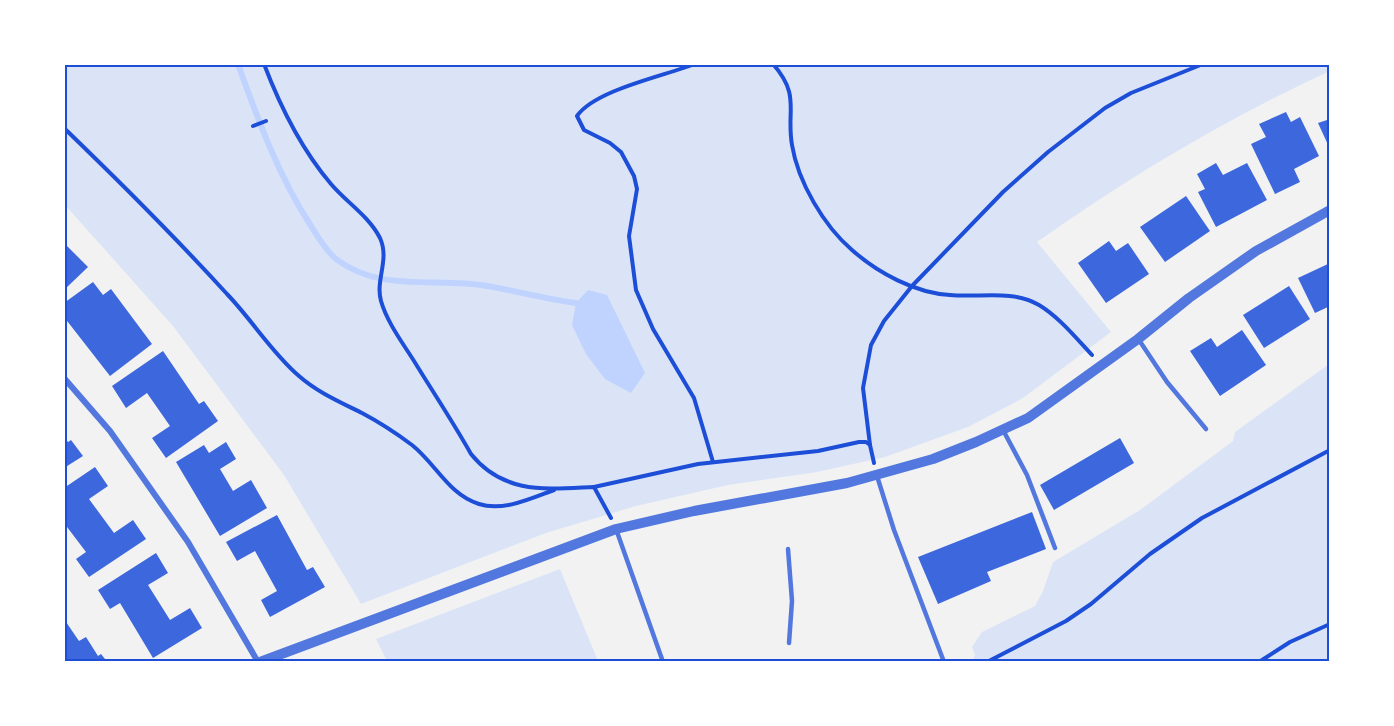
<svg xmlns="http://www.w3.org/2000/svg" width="1394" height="726" viewBox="0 0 1394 726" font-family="Karla,sans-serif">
<rect width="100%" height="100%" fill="#f2f2f2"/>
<!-- green -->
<g fill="#dbe4f7">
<path d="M1329 64 1330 71C1227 118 1129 177 1037 242L1111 332 1023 398 968 427 885 457 817 472 728 485 636 506 546 533 361 604 284 475 173 326 65 205 64 65Z"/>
<path d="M1329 364V661L972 662 975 655 972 647 982 632 1035 606 1043 591 1053 562 1140 510 1233 441 1235 432Z"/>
<path d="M560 569 598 661H387L376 639Z"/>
</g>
<!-- water -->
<path fill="#bfd3fe" d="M588 290 607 295 645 373 631 393 605 379 586 354 572 325 576 303Z"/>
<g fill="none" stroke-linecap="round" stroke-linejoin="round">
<!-- stream -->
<path stroke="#bfd3fe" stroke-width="6" d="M238 64C258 120 279 177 311 226 318 237 326 251 336 259 380 293 437 277 487 286 517 291 546 299 576 303"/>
</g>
<!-- building -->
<g fill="#3d67dc">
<path d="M1286 112 1291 122 1300 117 1319 156 1294 169 1300 182 1275 194 1251 144 1266 137 1259 124Z"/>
<path d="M1330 119V149L1318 123Z"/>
<path d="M1216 163 1223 175 1247 163 1267 200 1216 227 1198 192 1205 189 1197 174Z"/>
<path d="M1186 196 1210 231 1165 262 1140 227Z"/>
<path d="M1109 241 1116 251 1128 243 1149 274 1106 303 1078 263Z"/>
<path d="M64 243 88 267 64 290Z"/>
<path d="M1330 263V306L1315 313 1298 278Z"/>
<path d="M93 282 103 295 111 289 152 344 110 376 64 317V303Z"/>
<path d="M1289 286 1310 319 1264 348 1243 315Z"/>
<path d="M1242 330 1266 365 1220 396 1190 351 1211 338 1217 347Z"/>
<path d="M163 351 199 404 204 401 218 421 166 458 152 438 170 426 147 393 126 408 112 386Z"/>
<path d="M64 438 68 442 71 440 83 456 64 468Z"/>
<path d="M1120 438 1134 463 1054 510 1040 485Z"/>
<path d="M226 442 236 459 220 469 233 491 251 480 267 508 220 536 176 462 204 445 209 453Z"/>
<path d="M95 467 108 486 89 499 114 533 133 520 146 539 89 577 76 559 86 552 64 523V488Z"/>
<path d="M1032 512 1046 549 987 572 991 581 938 604 918 557Z"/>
<path d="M277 515 307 570 313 567 325 587 270 617 261 600 277 591 255 551 237 561 226 542Z"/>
<path d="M156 553 168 573 148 585 170 620 190 608 202 628 153 658 120 603 110 609 98 590Z"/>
<path d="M64 619 79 641 86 637 98 656 101 654 105 659 101 662H64Z"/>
</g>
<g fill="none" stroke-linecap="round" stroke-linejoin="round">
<!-- path -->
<g stroke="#1d4ed8" stroke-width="4">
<path d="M264 64C280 106 302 150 331 184 346 202 369 216 380 238 390 260 375 280 381 301 387 322 402 342 414 361 433 392 453 422 471 454 504 495 547 489 594 487L611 518"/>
<path d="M695 64C664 76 595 90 577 116L584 130 610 143 621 152 634 176 637 189 629 236 636 290 653 329 694 398 713 462"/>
<path d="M773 64C801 96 786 110 792 145 798 182 824 226 852 250 878 273 915 293 950 295 979 298 1011 289 1039 305 1059 317 1076 338 1092 355"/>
<path d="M253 126 266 121"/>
<path d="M64 128C120 182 175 237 227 294 252 320 272 353 299 376 317 392 340 402 362 413 379 422 396 433 412 445 436 464 449 495 479 504 503 512 532 498 554 490"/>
<path d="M870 445 863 388 871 345 884 321 912 286 1003 192 1048 152 1105 108 1131 93 1203 64"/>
<path d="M594 487 698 464 818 451 859 442H866L870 445 874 463"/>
<path d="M987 662 1066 621 1091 604 1150 554 1202 518 1330 450"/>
<path d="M1259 662 1290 642 1330 624"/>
</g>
<!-- service -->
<g stroke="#5277de" stroke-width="4.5">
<path d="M1139 340 1167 382 1206 429"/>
<path d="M1003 430 1027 475 1055 548"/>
<path d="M877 476 894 530 944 662"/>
<path d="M616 529 663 662"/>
<path d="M788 549 792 601 789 643"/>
</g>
<!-- minor -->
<path stroke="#5277de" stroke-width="6" d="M64 378 110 431 188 542 258 662"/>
<!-- tertiary -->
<path stroke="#5277de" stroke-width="10" d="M260 662 616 529 694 511 847 483 933 459 976 442 1028 418 1138 339 1189 298 1256 251 1330 210"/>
</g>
<!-- border -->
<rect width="1394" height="726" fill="none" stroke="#ffffff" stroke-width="132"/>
<rect x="66" y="66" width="1262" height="594" fill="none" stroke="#1d4ed8" stroke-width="2"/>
</svg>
